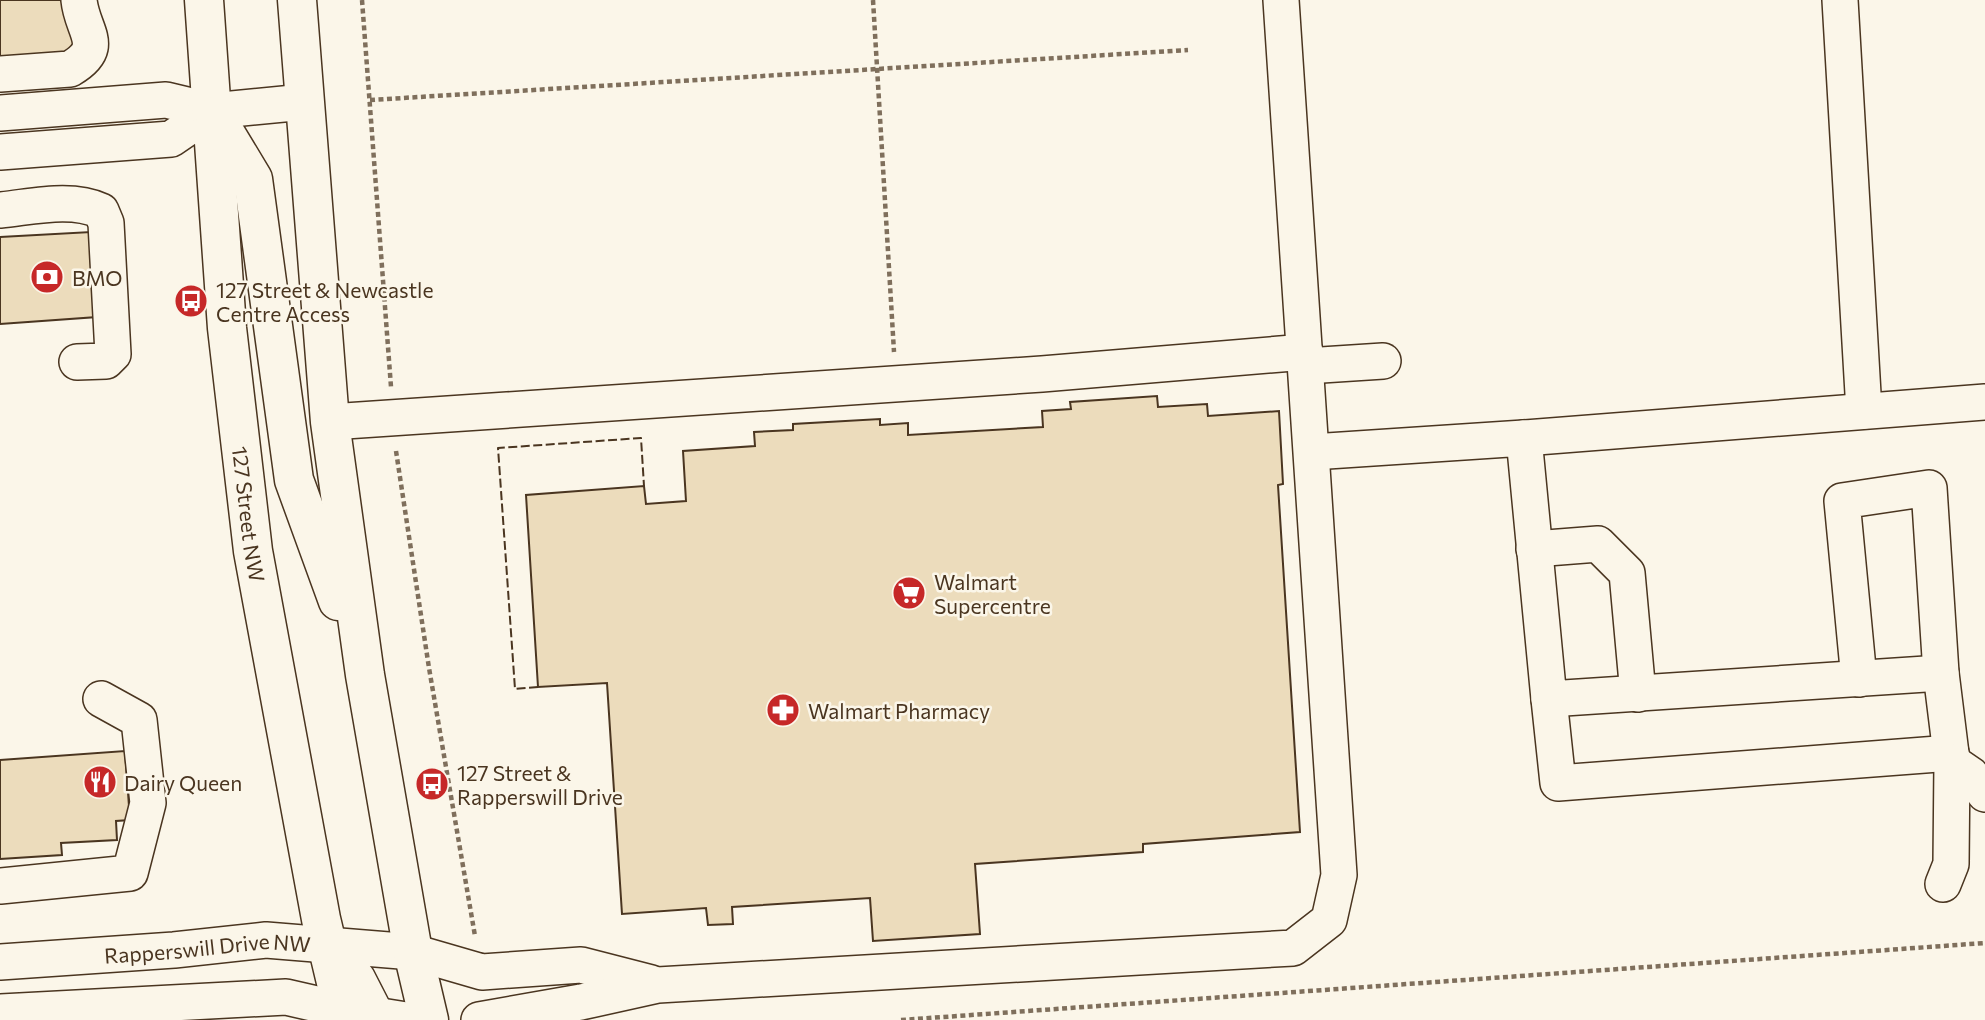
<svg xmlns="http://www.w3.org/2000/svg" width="1985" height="1020" viewBox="0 0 1985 1020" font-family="Commissioner,sans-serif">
<rect width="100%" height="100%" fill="#fbf6e9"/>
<!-- building -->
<g fill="#ecdcbc" stroke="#4a3520" stroke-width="2">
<path d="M0 0H70L75 54 0 59Z"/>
<path d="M91 232 97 317 0 324V237Z"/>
<path d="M1157 396 1158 407 1207 404 1208 416 1279 411 1283 484 1278 485 1300 832 1143 844V852L975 864 980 934 873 941 870 898 732 907 733 924 708 925 706 908 622 914 607 683 538 687 526 495 644 486 646 504 686 501 683 451 755 446 754 432 793 430V424L880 419V425L908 423V435L1043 427 1042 411 1071 409 1070 402Z"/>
<path d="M125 751 130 820 116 821 117 840 61 843 62 855 0 859V760Z"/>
</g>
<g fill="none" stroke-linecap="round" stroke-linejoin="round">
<defs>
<g id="minor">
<path d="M1840 0 1864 411"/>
<path d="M0 74 70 69C108 47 82 32 79 0"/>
<path d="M0 113 166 100 212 111 304 102"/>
<path d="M0 152 171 139 212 111"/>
<path d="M0 210C32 207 71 197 101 211L106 223 113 354 106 361 77 362"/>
<path d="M1306 366 1383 361"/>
<path d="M330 422 1042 374 1305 352"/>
<path d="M1524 438 1985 402"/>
<path d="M1312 452 1524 438 1549 699 1941 673"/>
<path d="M1534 549 1598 544 1627 573 1638 694"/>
<path d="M1859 679 1842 501 1929 488 1941 673 1952 762 1951 864 1943 884"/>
<path d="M1549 699 1558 783 1951 753"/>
<path d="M1952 762 1971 775 1985 794"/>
<path d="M0 886 130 873 148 803 139 720 101 699"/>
<path id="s1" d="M0 962 174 950 266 940 413 952 482 972 581 965 651 983"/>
<path d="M0 1012 286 997 343 1010 406 1020"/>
<path d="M479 1020 581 1002 658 985 1293 948 1329 920 1339 875 1281 0"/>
</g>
<g id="major">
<path id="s2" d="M204 0 227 328 253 551 321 919 345 1020"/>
<path d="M297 0 330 422 365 675 413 952 429 1020"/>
<path d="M215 116 253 179 294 480 338 601"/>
<path d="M340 959 356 979 377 1020"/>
</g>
</defs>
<!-- minor casing -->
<use href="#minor" stroke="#4a3520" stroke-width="38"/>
<!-- major casing -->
<use href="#major" stroke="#4a3520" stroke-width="41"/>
<!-- path -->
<g stroke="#7f6f5c" stroke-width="4.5" stroke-dasharray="5 3.5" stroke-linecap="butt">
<path d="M362 0 391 387"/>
<path d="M873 0 894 352"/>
<path d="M370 100 1188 50"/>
<path d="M396 451 429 668 475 936"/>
<path d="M901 1020 1985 943"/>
</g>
<!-- minor -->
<use href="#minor" stroke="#fbf6e9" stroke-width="35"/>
<!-- major -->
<use href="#major" stroke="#fbf6e9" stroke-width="38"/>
<!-- fence -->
<path stroke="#4a3520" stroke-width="2" stroke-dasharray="9 3.5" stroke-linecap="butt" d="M538 687 515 689 498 448 641 438 644 486"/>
</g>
<!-- icons -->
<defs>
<symbol id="bank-disc" viewBox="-11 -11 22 22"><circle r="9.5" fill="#c62828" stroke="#fbf6e9"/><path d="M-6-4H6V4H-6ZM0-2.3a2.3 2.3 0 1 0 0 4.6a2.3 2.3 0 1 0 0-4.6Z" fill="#fff"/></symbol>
<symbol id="bus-disc" viewBox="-11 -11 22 22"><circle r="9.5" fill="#c62828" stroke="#fbf6e9"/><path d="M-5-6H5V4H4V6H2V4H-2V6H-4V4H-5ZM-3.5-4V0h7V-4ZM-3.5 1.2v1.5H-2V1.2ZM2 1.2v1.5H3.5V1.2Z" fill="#fff"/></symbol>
<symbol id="supermarket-disc" viewBox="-11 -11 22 22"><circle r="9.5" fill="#c62828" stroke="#fbf6e9"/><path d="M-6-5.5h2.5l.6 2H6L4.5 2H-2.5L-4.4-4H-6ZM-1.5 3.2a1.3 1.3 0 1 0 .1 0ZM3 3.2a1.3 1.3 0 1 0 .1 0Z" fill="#fff"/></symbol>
<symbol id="pharmacy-disc" viewBox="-11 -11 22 22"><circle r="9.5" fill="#c62828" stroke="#fbf6e9"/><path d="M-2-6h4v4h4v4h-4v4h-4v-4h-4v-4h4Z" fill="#fff"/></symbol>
<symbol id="restaurant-disc" viewBox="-11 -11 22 22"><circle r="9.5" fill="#c62828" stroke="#fbf6e9"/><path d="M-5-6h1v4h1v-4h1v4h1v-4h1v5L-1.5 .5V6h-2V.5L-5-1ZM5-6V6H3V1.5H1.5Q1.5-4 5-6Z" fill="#fff"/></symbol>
</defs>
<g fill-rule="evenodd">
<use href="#bank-disc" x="28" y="258" width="38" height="38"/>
<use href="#bus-disc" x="172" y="282" width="38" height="38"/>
<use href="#supermarket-disc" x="890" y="574" width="38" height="38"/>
<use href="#pharmacy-disc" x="764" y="691" width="38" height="38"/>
<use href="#restaurant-disc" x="81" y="763" width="38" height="38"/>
<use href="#bus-disc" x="413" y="765" width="38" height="38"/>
</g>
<g text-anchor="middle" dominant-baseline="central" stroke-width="5" stroke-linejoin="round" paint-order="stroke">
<!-- poi labels -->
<g font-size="21" fill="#4a3520" stroke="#fbf6e9" text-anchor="start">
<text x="72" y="277">BMO</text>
<text x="216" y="289">127 Street &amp; Newcastle<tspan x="216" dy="24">Centre Access</tspan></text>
<text x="934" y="581">Walmart<tspan x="934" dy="24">Supercentre</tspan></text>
<text x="808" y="710">Walmart Pharmacy</text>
<text x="457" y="772">127 Street &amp;<tspan x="457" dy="24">Rapperswill Drive</tspan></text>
<text x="124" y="782">Dairy Queen</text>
</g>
<!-- street labels -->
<g font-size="21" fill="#4a3520" stroke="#fbf6e9">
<text stroke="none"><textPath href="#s2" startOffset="516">127 Street NW</textPath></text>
<text stroke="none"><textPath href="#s1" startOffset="208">Rapperswill Drive NW</textPath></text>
</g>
</g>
</svg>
